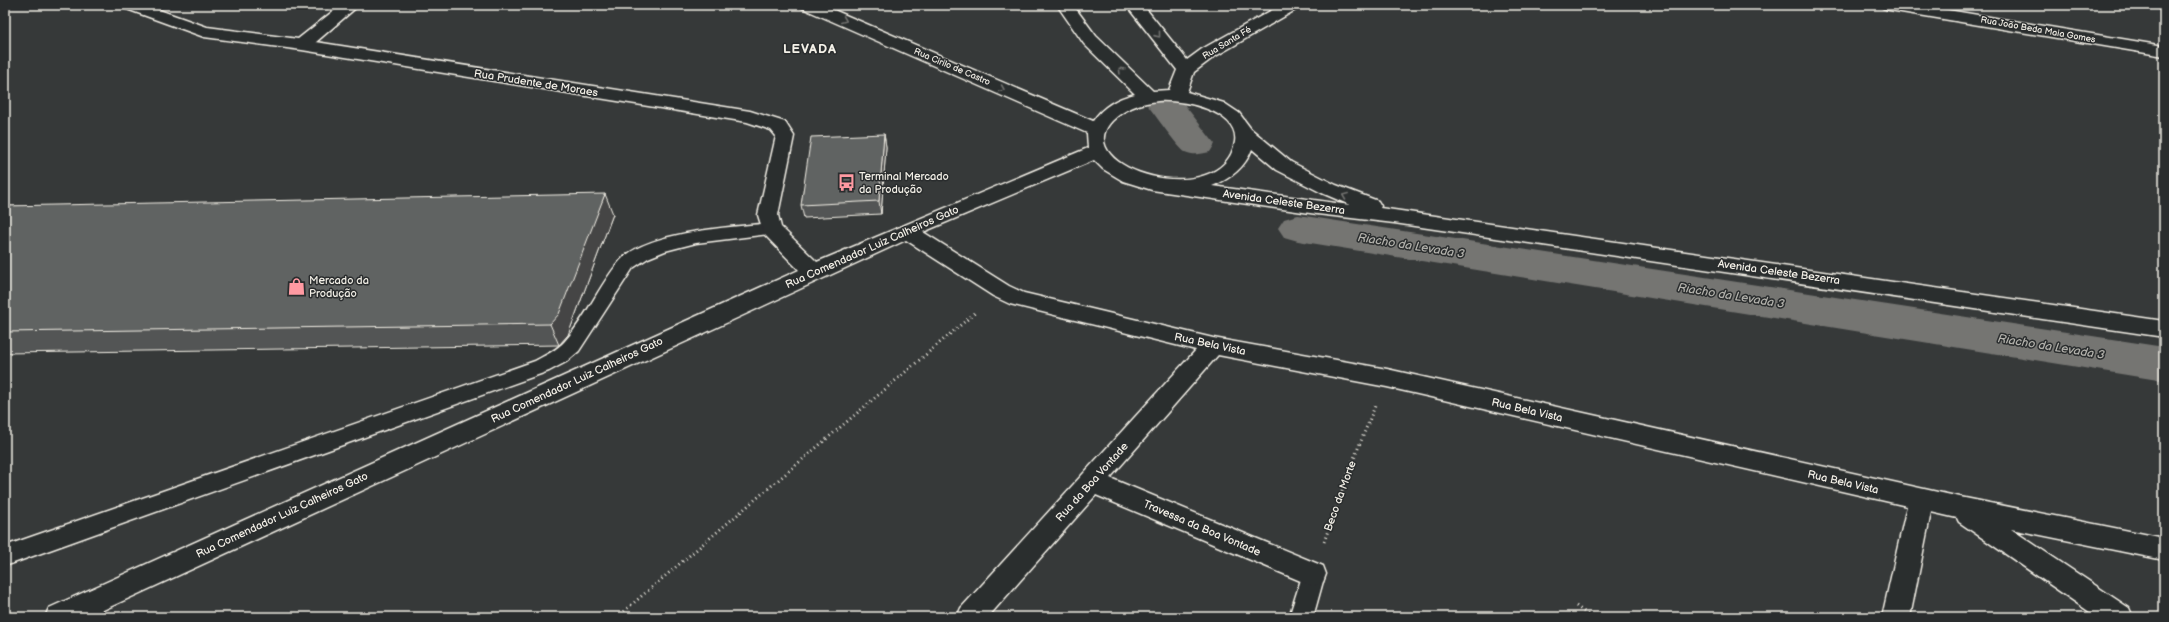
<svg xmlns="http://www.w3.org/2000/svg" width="2169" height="622" viewBox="0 0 2169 622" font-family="'Balsamiq Sans',sans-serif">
<rect width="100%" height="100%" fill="#363939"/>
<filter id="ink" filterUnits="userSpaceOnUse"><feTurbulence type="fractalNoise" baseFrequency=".025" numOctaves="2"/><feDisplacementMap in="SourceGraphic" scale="8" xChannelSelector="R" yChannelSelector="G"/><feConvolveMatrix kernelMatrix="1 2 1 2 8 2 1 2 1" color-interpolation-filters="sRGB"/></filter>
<g filter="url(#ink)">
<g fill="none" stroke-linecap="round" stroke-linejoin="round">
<!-- canal -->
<g fill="#757572" fill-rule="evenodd">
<path d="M1164 92 1177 95 1215 144 1210 152C1201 154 1194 156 1185 152 1179 149 1152 111 1146 103L1151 95Z"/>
<path d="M1298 215 2164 347V381L1298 241 1284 237 1278 228 1284 219Z"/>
</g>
<defs>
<g id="service">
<path d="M771 223 777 225 780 229 777 233 696 243 665 251 648 258 633 268 579 351 566 362 549 371 5 566V546L535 361C546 355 557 350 565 341 587 317 599 285 620 261 646 231 733 227 771 223Z"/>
<path d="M1313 564 1321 567 1325 574 1313 617H1289L1305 567Z"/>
</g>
<g id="minor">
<path d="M122 5H145L207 27 298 39 341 5H359L316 42 750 111 785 122 794 136 778 215 781 227 817 262 1088 148 1087 133 802 8 800 5H822L1093 121C1103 106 1118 98 1135 94L1084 44 1057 5H1073L1096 36 1153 91 1169 90 1177 70 1126 5H1143L1187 60 1202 49 1281 5H1301L1299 8 1214 57 1194 72 1187 92 1224 103 1239 113 1251 129 1291 162 1336 185 1378 201 1381 206 1380 208 2164 321V337L1394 223 1317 214 1152 190 1123 181 1103 169 1094 160 923 232 1009 286 1024 293 1213 338 1387 369 1960 497 2164 538V560L2011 529 2129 608 2133 617H2097L1959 522 1957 518 1931 512 1910 617H1882L1907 506 1387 387 1218 355 1110 478 1323 566 1326 574 1323 582 1313 586 1303 582 1096 495 988 617H957L961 608 1196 350 1010 304 993 296 906 240 88 617H45L49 608 799 270 764 234 758 215 776 136 771 130 747 122 302 50 204 37 124 8ZM1158 101C1180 99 1240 110 1235 142 1223 213 1067 169 1112 121 1125 108 1140 103 1158 101ZM1252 149 1277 170 1322 193 1350 205 1212 186C1230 179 1245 168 1252 149Z"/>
<path d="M1881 5H1918L2164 46V56L1889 10 1883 8Z"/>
</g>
</defs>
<!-- service casing -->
<use href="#service" stroke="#f4f1e8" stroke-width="3"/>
<!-- minor casing -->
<use href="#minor" stroke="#f4f1e8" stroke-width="3"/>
<!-- path -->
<g stroke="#f4f1e8" stroke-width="3" stroke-dasharray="1 3.5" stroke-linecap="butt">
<path d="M1324 542 1349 471 1375 406"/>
<path d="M1576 606 1591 617"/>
<path d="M617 617 976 312"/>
</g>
<!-- service -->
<use href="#service" fill="#2a2d2e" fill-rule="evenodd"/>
<!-- minor -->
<use href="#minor" fill="#2a2d2e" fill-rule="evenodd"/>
</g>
<!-- wall -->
<g fill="#535554" stroke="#f4f1e8">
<path d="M884 134 886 147 881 214 804 218 801 205Z"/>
<path d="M5 206 613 214 568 335 559 345 5 353Z"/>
</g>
<!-- shaded-wall -->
<g fill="#444545" stroke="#f4f1e8">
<path d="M884 134 886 147 881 214 879 201Z"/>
<path d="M605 194 613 214 568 335 559 345 550 324Z"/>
</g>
<!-- building -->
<g fill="#616362" stroke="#f4f1e8">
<path d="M884 134 879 201 801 205 811 137Z"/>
<path d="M605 194 559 314 550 324 5 332V206Z"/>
</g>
<!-- one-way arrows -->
<defs><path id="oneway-chevron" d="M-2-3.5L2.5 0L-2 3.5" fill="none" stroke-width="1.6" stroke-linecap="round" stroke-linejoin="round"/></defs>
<g stroke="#71726f">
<use href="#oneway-chevron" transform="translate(844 20) rotate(23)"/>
<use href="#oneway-chevron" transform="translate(1158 35) rotate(51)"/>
<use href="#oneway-chevron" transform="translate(1121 70) rotate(-136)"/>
<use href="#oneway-chevron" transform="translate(1002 89) rotate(23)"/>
<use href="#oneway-chevron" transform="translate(1345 196) rotate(-158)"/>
</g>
</g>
<!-- icons -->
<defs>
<symbol id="bus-bare" viewBox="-9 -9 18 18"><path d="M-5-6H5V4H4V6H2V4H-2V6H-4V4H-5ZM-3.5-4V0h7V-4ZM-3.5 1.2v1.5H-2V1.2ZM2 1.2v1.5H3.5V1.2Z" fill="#ff9aa2" stroke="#2a2d2e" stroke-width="2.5" paint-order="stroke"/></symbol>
<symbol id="shop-bare" viewBox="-9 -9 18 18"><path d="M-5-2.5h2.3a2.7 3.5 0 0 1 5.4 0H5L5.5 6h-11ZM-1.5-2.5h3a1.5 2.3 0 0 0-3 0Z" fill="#ff9aa2" stroke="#2a2d2e" stroke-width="2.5" paint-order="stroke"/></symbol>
</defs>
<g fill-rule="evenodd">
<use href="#bus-bare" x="834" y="170" width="25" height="25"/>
<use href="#shop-bare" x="284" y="274" width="25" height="25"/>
</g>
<g text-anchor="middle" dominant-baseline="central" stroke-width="3" stroke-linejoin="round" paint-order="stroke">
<!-- far-street labels -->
<g font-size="9" fill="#f4f1e8" stroke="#2a2d2e">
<text transform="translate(2038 30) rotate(10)">Rua João Beda Maia Gomes</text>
<text transform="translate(1227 43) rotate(-31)">Rua Santa Fé</text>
<text transform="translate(952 67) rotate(23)">Rua Cirilo de Castro</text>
</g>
<!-- street labels -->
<g font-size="11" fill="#f4f1e8" stroke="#2a2d2e">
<text transform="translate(536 83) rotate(9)">Rua Prudente de Moraes</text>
<text transform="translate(1284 202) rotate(8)">Avenida Celeste Bezerra</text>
<text transform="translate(872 247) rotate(-24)">Rua Comendador Luiz Calheiros Gato</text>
<text transform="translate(1779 272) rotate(8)">Avenida Celeste Bezerra</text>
<text transform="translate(1210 344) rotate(12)">Rua Bela Vista</text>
<text transform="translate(577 380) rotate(-25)">Rua Comendador Luiz Calheiros Gato</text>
<text transform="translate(1527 410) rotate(13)">Rua Bela Vista</text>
<text transform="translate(1092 482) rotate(-48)">Rua da Boa Vontade</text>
<text transform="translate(1843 482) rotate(13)">Rua Bela Vista</text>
<text transform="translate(1340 496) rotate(-70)">Beco da Morte</text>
<text transform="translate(282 515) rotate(-25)">Rua Comendador Luiz Calheiros Gato</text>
<text transform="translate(1202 528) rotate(23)">Travessa da Boa Vontade</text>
</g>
<!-- poi labels -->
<g font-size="11" fill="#f4f1e8" stroke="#2a2d2e" text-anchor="start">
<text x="859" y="176">Terminal Mercado<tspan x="859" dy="13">da Produção</tspan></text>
<text x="309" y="280">Mercado da<tspan x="309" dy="13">Produção</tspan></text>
</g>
<!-- water labels -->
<g font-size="12" font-style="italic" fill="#b4b3ad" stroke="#2a2d2e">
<text transform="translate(1411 246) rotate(9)">Riacho da Levada 3</text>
<text transform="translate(1731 296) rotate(9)">Riacho da Levada 3</text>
<text transform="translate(2051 347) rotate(9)">Riacho da Levada 3</text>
</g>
<!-- far-district labels -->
<g font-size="13" font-weight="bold" letter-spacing="1" fill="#f4f1e8" stroke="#2a2d2e">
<text x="810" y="49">LEVADA</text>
</g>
</g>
<!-- margin -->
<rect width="2169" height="622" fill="none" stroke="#2a2d2e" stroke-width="20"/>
<rect x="10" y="10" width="2149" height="602" fill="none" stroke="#f4f1e8" stroke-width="1.5" filter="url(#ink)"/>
</svg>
